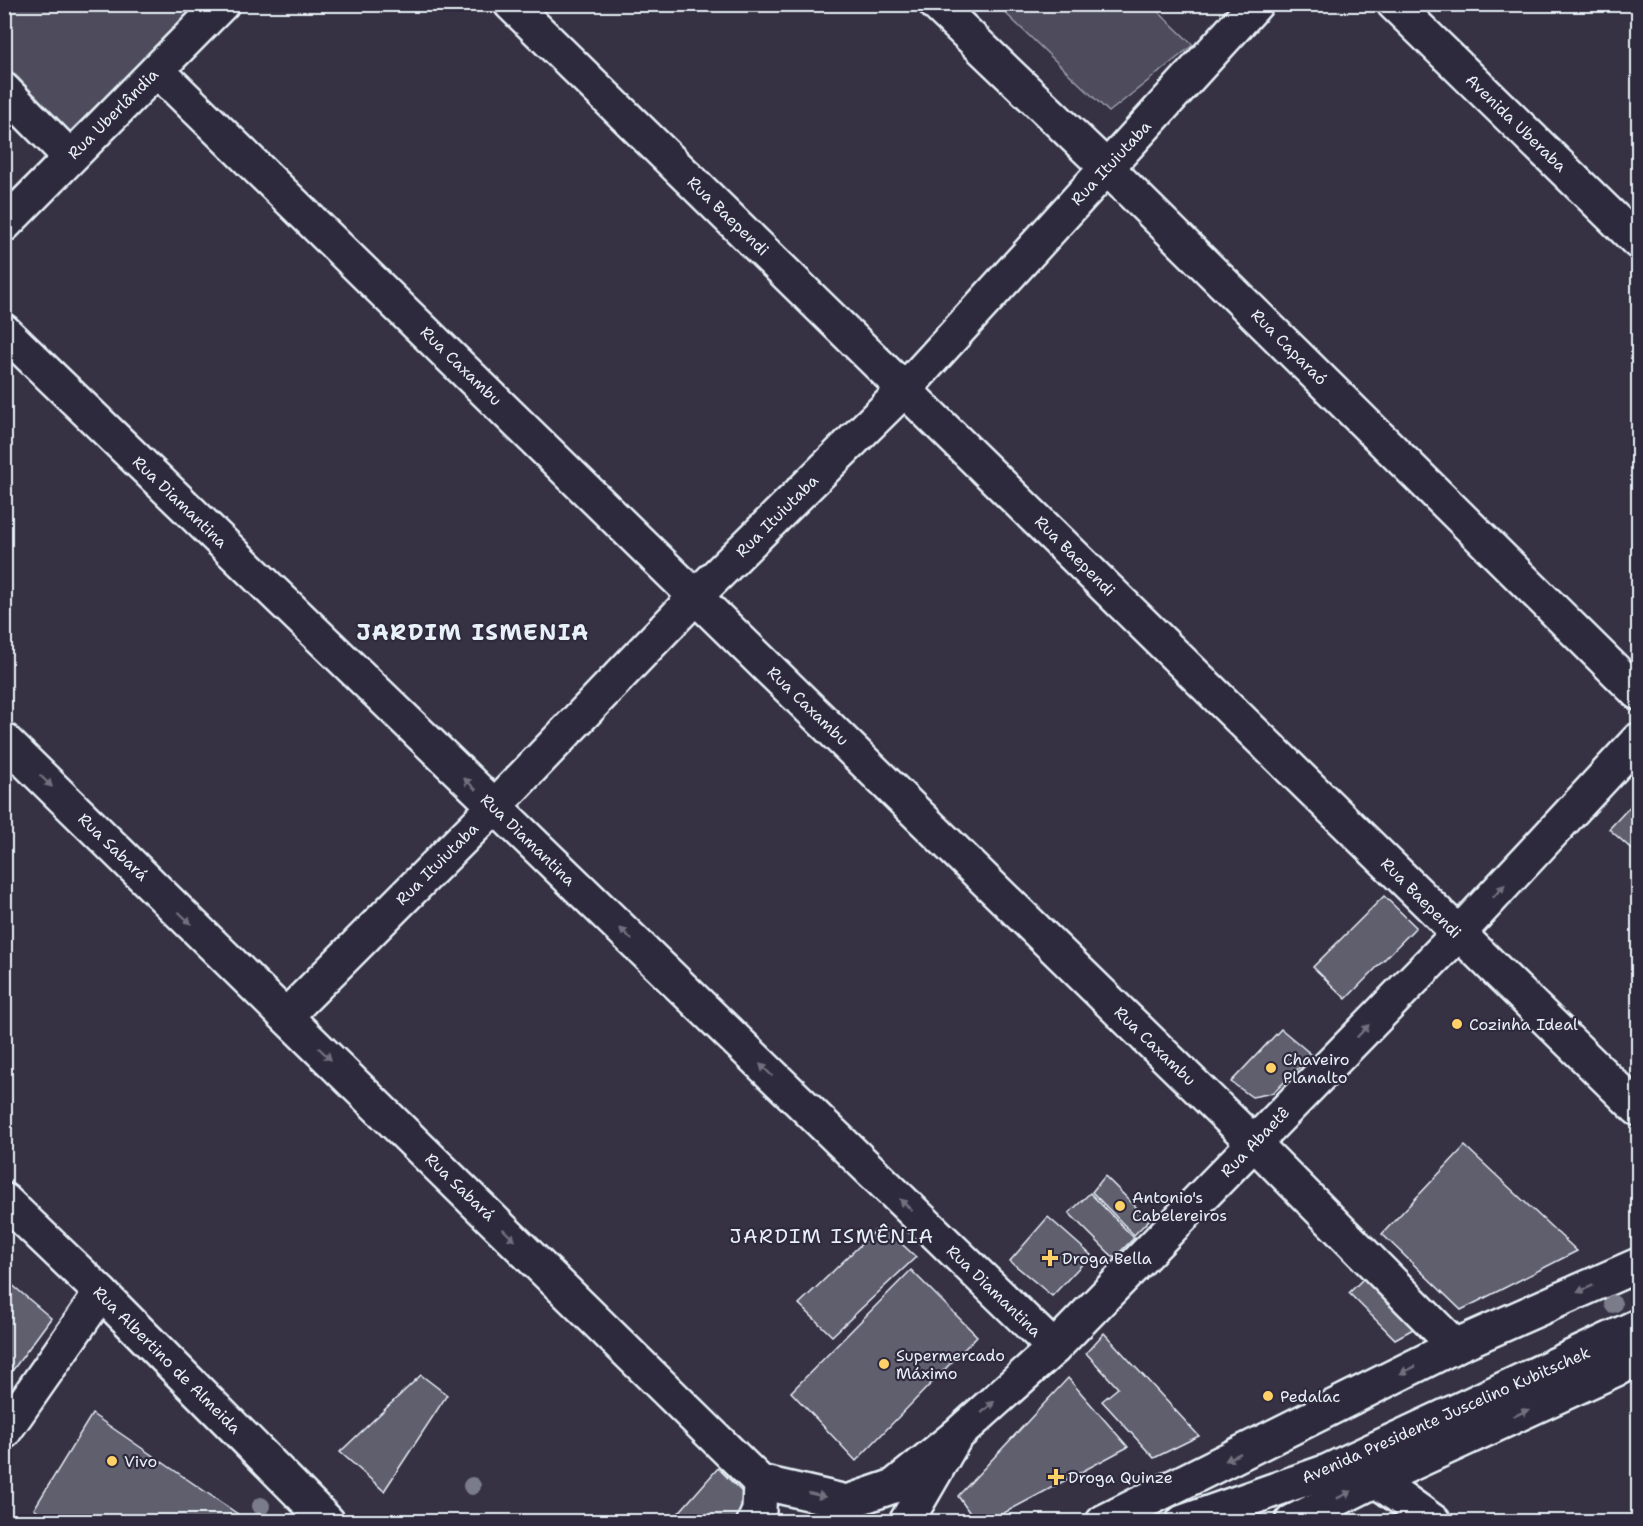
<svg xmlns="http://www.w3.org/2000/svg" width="1643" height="1526" viewBox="0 0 1643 1526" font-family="'Shantell Sans',sans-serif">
<rect width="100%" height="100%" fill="#363244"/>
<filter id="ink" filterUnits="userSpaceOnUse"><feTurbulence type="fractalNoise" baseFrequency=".0167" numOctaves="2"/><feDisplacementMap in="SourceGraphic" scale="12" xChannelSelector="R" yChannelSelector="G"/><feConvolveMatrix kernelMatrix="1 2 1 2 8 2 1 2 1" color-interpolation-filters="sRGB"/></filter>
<g filter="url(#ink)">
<!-- green -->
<g fill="#4d4b5c" stroke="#9a9eaa" stroke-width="1.5">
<path d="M5 5H202L70 131 5 64Z"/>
<path d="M997 5H1151L1193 45 1109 112Z"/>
</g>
<!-- building -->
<g fill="#605e6e" stroke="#e8f1f8" stroke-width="1.5">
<path d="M1638 798V849L1636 853 1609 829Z"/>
<path d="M1384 896 1416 927 1346 999 1313 967Z"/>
<path d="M1281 1029 1312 1055 1273 1093 1252 1097 1231 1082Z"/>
<path d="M1465 1146 1577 1251 1461 1310 1382 1234Z"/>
<path d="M1105 1176 1149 1220 1134 1235 1092 1192Z"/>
<path d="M1090 1193 1134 1238 1114 1258 1069 1213Z"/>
<path d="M1048 1217 1091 1255 1052 1296 1010 1261Z"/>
<path d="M881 1225 916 1257 832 1336 799 1304Z"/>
<path d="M911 1270 977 1336 856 1461 791 1392Z"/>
<path d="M1367 1275 1415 1328 1395 1339 1349 1293Z"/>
<path d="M10 1283 51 1318 4 1382V1291Z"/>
<path d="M1104 1333 1199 1436 1154 1458 1102 1401 1118 1388 1086 1353Z"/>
<path d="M421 1375 447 1395 384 1491 340 1452Z"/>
<path d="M1068 1378 1128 1447 987 1522H976L958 1496Z"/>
<path d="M92 1414 248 1521 51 1522 34 1509Z"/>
<path d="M718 1468 754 1504 737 1522H683L676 1516Z"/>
</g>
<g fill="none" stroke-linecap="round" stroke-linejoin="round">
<defs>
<g id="minor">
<path d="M511 4 1638 1109"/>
<path d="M936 4 1106 167 1638 693"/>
<path d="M1394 4 1638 242"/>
<path d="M157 70 1254 1143 1455 1346"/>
<path d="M4 90 70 157"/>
<path d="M4 225 222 4"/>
<path d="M4 331 1054 1348"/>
<path d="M4 740 760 1482 847 1502 894 1486 956 1436"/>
<path d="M286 1016 494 807 696 596 905 389 1256 4"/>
<path d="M4 1200 101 1293 328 1522"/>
<path d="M4 1432 101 1293"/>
<path d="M1376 1480 1434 1522"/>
<path d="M754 1522 759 1511 760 1482"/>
<path d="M906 1522 956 1436 1054 1348 1458 934 1638 740"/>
<path d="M1103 1522 1455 1346 1638 1265"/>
</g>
<g id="major">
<path d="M1183 1522 1328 1471 1638 1326"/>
<path d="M1292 1522 1376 1480 1638 1359"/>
</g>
</defs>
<!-- minor casing -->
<use href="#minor" stroke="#e8f1f8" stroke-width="38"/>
<!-- major casing -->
<use href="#major" stroke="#e8f1f8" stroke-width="38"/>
<!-- minor -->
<use href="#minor" stroke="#2f2a3d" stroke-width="33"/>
<!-- major -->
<use href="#major" stroke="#2f2a3d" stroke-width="33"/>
</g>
<!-- trees -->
<g fill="#7a7b89">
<circle cx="1613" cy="1304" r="9"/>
<circle cx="472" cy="1486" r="9"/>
<circle cx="261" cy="1506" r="9"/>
</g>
<!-- one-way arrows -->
<defs><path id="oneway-solid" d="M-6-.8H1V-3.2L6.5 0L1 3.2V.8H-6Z" transform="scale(1.5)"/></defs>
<g fill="#70707e">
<use href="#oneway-solid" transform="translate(46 781) rotate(44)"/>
<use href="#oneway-solid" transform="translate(470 784) rotate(-136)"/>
<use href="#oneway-solid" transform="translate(1499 891) rotate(-47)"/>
<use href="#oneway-solid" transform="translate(185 918) rotate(44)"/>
<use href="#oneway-solid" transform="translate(626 934) rotate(-136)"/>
<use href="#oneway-solid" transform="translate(1363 1031) rotate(-46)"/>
<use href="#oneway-solid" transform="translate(325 1054) rotate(44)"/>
<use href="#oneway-solid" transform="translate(766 1070) rotate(-136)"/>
<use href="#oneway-solid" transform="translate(906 1205) rotate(-136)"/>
<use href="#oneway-solid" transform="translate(509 1235) rotate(44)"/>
<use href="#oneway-solid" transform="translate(1585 1289) rotate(156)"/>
<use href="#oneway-solid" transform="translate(1408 1370) rotate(154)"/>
<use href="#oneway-solid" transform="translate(988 1407) rotate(-42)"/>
<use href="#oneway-solid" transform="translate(1521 1413) rotate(-25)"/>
<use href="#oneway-solid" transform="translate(1233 1457) rotate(154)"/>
<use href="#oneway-solid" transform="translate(817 1495) rotate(13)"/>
<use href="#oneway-solid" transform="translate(1344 1495) rotate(-26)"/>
</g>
</g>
<!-- markers -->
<g fill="#ffd166" stroke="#2f2a3d" stroke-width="2">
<circle cx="1457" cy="1024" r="6"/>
<circle cx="1271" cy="1068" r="6"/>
<circle cx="1120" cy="1206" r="6"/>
<path d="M1047 1249h6v6h6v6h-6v6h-6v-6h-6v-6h6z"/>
<circle cx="884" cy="1364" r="6"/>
<circle cx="1268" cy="1396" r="6"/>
<circle cx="112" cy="1461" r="6"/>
<path d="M1053 1468h6v6h6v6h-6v6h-6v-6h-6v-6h6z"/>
</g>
<g text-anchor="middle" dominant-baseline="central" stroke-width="4.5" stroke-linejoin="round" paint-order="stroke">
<!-- street labels -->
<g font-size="16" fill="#e8f1f8" stroke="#2f2a3d">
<text transform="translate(113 114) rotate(-45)">Rua Uberlândia</text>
<text transform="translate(1516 123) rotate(44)">Avenida Uberaba</text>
<text transform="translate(1111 163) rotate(-47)">Rua Ituiutaba</text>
<text transform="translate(728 216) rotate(44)">Rua Baependi</text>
<text transform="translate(1289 347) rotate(45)">Rua Caparaó</text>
<text transform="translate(461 366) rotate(44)">Rua Caxambu</text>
<text transform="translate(180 502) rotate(44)">Rua Diamantina</text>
<text transform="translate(777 516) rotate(-45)">Rua Ituiutaba</text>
<text transform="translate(1075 556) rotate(45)">Rua Baependi</text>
<text transform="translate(808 706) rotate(44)">Rua Caxambu</text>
<text transform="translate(528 840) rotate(44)">Rua Diamantina</text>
<text transform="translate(113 847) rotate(44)">Rua Sabará</text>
<text transform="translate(437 864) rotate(-45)">Rua Ituiutaba</text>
<text transform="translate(1421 898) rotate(45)">Rua Baependi</text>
<text transform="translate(1155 1046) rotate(44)">Rua Caxambu</text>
<text transform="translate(1255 1142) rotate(-46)">Rua Abaetê</text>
<text transform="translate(460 1187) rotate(44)">Rua Sabará</text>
<text transform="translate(994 1291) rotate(44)">Rua Diamantina</text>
<text transform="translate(167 1360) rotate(45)">Rua Albertino de Almeida</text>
<text transform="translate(1446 1415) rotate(-24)">Avenida Presidente Juscelino Kubitschek</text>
</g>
<!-- poi labels -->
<g font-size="16" fill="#e8f1f8" stroke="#2f2a3d" text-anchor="start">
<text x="1469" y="1024">Cozinha Ideal</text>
<text x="1283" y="1059">Chaveiro<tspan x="1283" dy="18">Planalto</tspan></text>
<text x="1132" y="1197">Antonio's<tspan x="1132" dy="18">Cabelereiros</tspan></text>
<text x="1062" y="1258">Droga Bella</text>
<text x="896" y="1355">Supermercado<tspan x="896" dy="18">Máximo</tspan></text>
<text x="1280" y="1396">Pedalac</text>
<text x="124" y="1461">Vivo</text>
<text x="1068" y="1477">Droga Quinze</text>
</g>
<!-- quarter labels -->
<g font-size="20" letter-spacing="1.5" fill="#e8f1f8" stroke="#2f2a3d">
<text x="832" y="1236">JARDIM ISMÊNIA</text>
</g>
<!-- district labels -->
<g font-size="22" font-weight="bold" letter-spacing="1.5" fill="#e8f1f8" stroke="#2f2a3d">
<text x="473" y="632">JARDIM ISMENIA</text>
</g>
</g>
<!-- margin -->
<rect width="1643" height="1526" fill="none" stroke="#2f2a3d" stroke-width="24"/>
<rect x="12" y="12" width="1619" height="1502" fill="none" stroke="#e8f1f8" stroke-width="2" filter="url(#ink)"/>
</svg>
